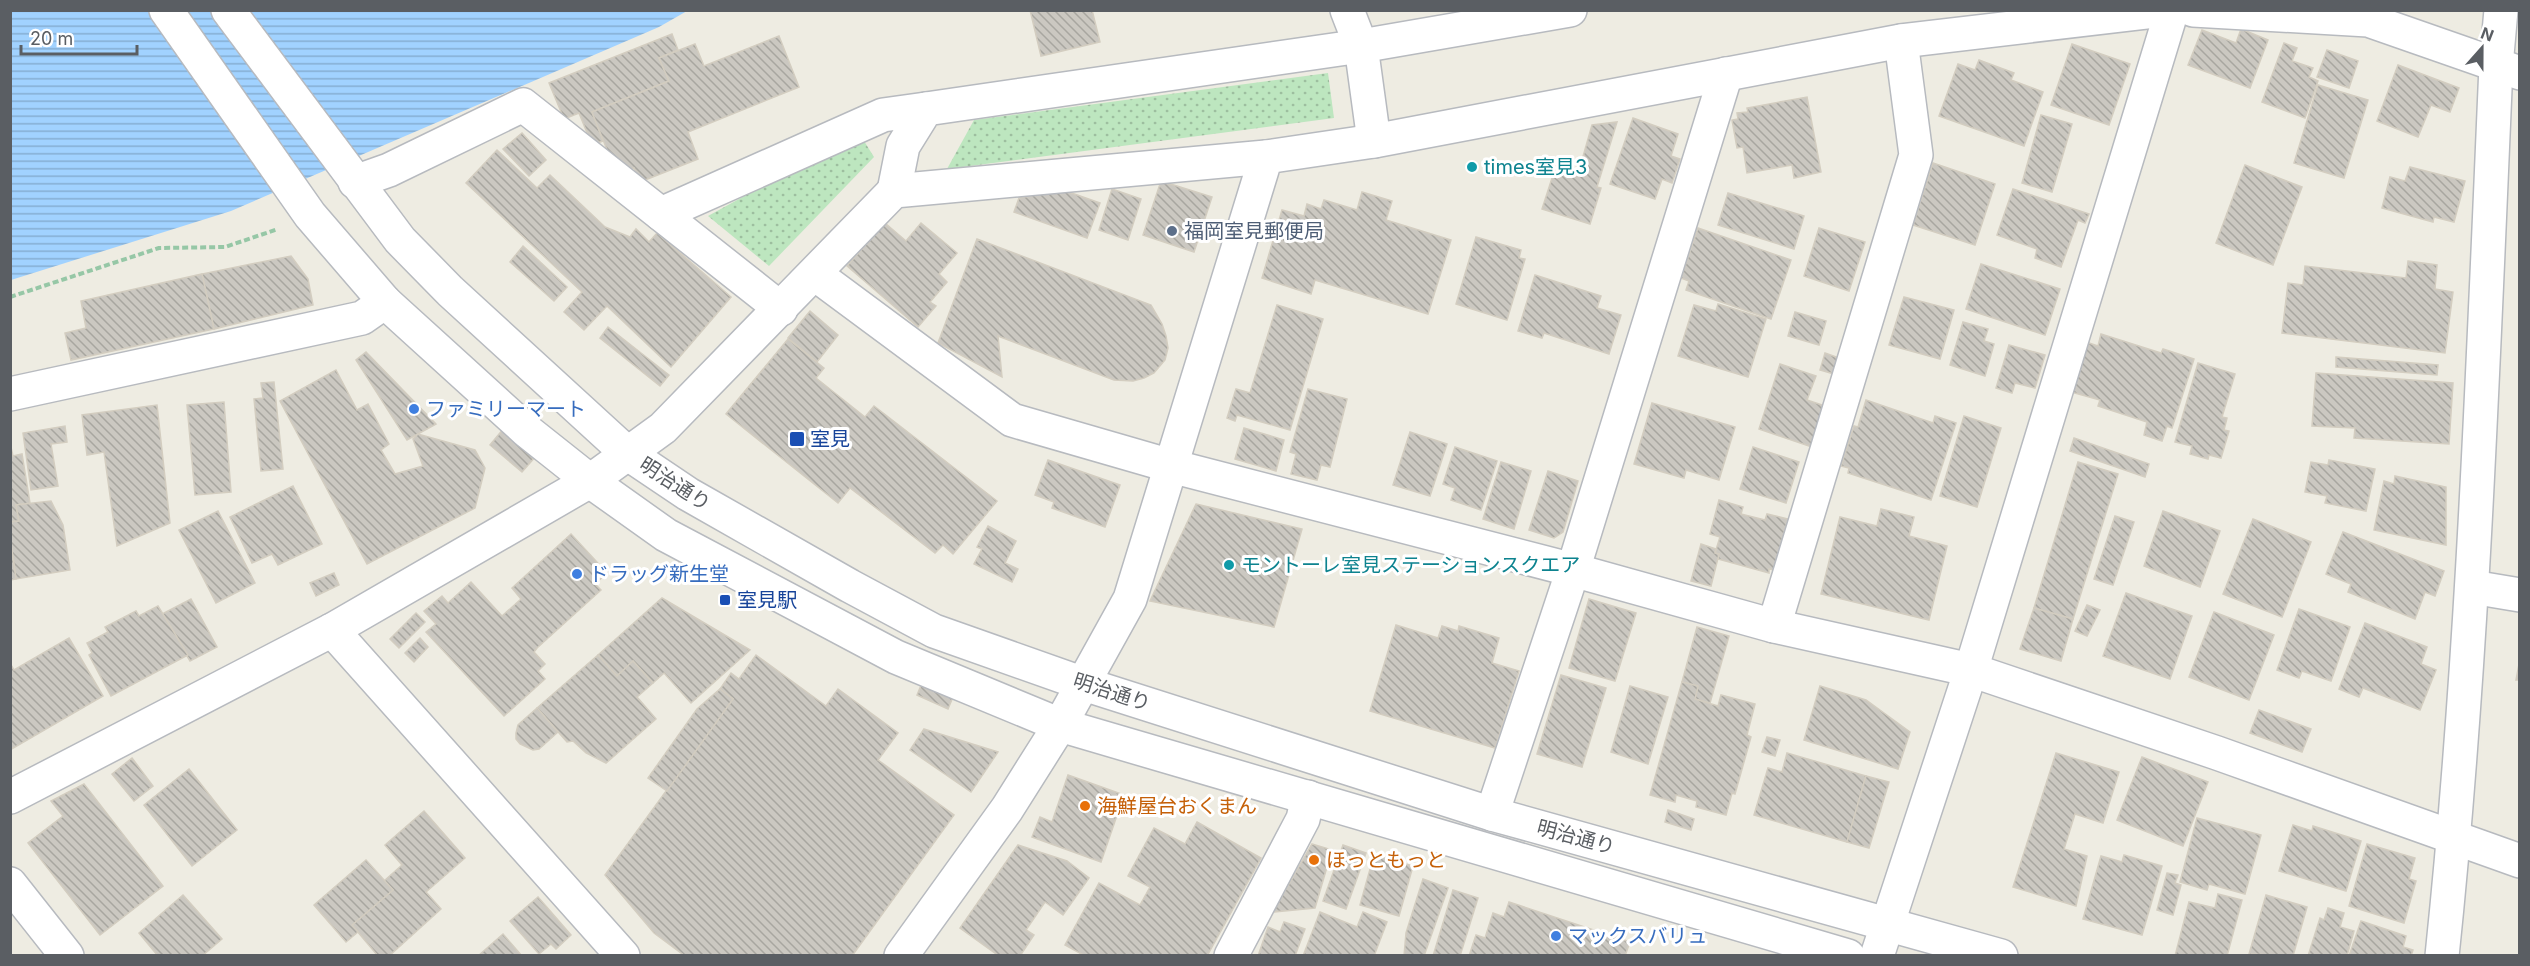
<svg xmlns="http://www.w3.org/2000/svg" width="2530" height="966" viewBox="0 0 2530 966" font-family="Inter,'Noto Sans JP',sans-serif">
<defs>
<pattern id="green-dots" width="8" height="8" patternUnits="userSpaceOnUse" patternTransform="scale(1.5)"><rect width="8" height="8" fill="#bde6bf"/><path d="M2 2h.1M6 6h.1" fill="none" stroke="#9dbe9f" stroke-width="1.8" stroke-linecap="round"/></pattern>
<pattern id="water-rules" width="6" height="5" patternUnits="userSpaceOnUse" patternTransform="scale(1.5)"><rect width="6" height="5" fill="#a1d2ff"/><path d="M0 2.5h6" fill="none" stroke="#86aed2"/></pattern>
<pattern id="building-back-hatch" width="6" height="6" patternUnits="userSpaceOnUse" patternTransform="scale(1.5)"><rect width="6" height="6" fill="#cbc8c1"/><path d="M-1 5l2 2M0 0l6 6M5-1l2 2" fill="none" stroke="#a8a6a0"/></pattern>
</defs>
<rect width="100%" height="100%" fill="#eeece2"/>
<!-- green -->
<g fill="url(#green-dots)">
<path d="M1328 73 1334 118 947 169 974 120Z"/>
<path d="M859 133 874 157 769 266 708 216Z"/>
</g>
<!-- water -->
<path fill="url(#water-rules)" d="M11 11H687L659 27 231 211 11 280Z"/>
<!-- building -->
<g fill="url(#building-back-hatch)" stroke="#d3cdc0" stroke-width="1.5">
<path d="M1030 10H1092L1100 42 1041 56Z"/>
<path d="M2241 29 2268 40 2250 88 2188 65 2202 30 2236 43Z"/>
<path d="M672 34 678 50 659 58 669 81 592 112 603 141 592 145 579 113 564 119 549 83Z"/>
<path d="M779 36 799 87 688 132 698 159 640 182 634 168 617 175 592 112 669 81 659 58 695 44 704 66Z"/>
<path d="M2284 43 2297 48 2292 61 2313 68 2309 77 2318 81 2305 118 2262 102Z"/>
<path d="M2072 44 2130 64 2109 125 2051 105Z"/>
<path d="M2327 50 2358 61 2349 88 2317 77Z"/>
<path d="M1979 60 2014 73 2011 80 2043 92 2024 146 1939 116 1958 64 1975 70Z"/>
<path d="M2398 65 2459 88 2450 112 2431 105 2418 137 2377 121Z"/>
<path d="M2318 85 2368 100 2344 178 2294 163Z"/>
<path d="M1807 97 1821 172 1794 178 1792 165 1747 173 1743 147 1737 148 1732 120 1738 119 1737 113 1748 112 1747 108Z"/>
<path d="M2041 115 2072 124 2052 192 2022 183Z"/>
<path d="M1633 118 1678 134 1671 156 1680 159 1672 183 1662 179 1655 199 1610 184Z"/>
<path d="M1617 122 1597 187 1601 188 1590 224 1542 209 1554 172 1580 167 1592 125Z"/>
<path d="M522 133 546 160 529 176 503 149Z"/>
<path d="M497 150 537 188 550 175 605 227 630 237 636 229 649 242 657 233 731 297 671 367 607 306 584 330 564 312 582 292 466 183Z"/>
<path d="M1933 163 1995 184 1975 245 1913 225Z"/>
<path d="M2245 165 2302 187 2273 265 2216 243Z"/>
<path d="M2410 167 2465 181 2454 222 2434 217 2433 222 2382 208 2390 177 2405 181Z"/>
<path d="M1161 181 1212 197 1194 252 1143 235Z"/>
<path d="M1112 189 1141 199 1128 240 1099 230Z"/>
<path d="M2013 189 2089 214 2085 223 2078 220 2061 267 2035 258 2037 249 1997 235Z"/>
<path d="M1063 190 1100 203 1087 238 1014 212 1019 198Z"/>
<path d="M1362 192 1392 201 1386 220 1451 240 1428 314 1315 280 1311 294 1262 278 1282 210 1304 216 1307 204 1321 209 1324 200 1357 210Z"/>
<path d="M1728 193 1804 216 1794 249 1718 225Z"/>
<path d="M885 223 906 241 921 223 957 253 939 274 947 282 930 302 936 306 918 327 847 266Z"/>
<path d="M1698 228 1791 260 1771 319 1686 290 1689 281 1681 278Z"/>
<path d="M1819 228 1865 242 1849 291 1804 276Z"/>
<path d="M1476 237 1521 250 1519 258 1525 259 1507 320 1456 304Z"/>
<path d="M977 239 1151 305 1162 324 1166 336 1168 348 1165 360 1154 373 1144 378 1133 381 1114 380 998 336 1002 377 938 343Z"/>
<path d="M523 246 567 287 554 301 510 262Z"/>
<path d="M291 256 308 279 313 305 214 329 202 274Z"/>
<path d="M2408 261 2437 265 2435 289 2453 292 2445 353 2282 333 2288 283 2303 285 2305 266 2406 278Z"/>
<path d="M1981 264 2060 289 2045 335 1966 309Z"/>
<path d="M202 274 214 329 71 360 65 333 86 328 81 301Z"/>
<path d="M1535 275 1601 296 1597 308 1621 315 1609 354 1544 333 1542 338 1518 331Z"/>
<path d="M1904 297 1954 310 1940 359 1889 345Z"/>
<path d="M1718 304 1766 319 1748 377 1678 356 1694 305 1716 311Z"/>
<path d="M1277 305 1323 319 1290 430 1237 415 1235 421 1227 418 1236 389 1250 393Z"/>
<path d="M810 311 838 335 817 362 788 338Z"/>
<path d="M1795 312 1826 321 1819 345 1788 336Z"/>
<path d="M1963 322 1988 329 1984 341 1994 344 1985 376 1950 365Z"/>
<path d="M608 327 669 375 660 386 600 338Z"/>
<path d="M2101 334 2161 353 2163 349 2194 359 2172 428 2167 426 2162 441 2144 435 2147 422 2098 406 2100 400 2071 392 2086 342 2098 346Z"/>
<path d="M788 339 824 368 816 378 865 417 874 406 997 501 953 554 943 545 935 553 850 488 838 503 726 414Z"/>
<path d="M2009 345 2045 355 2035 388 2015 383 2012 393 1996 388Z"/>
<path d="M366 352 436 424 407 440 356 360Z"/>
<path d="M1825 353 1839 358 1834 374 1820 370Z"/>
<path d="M2336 357 2438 365 2437 375 2336 367Z"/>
<path d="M2198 363 2235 374 2222 417 2227 418 2224 430 2229 431 2221 458 2209 455 2208 459 2190 454 2192 446 2175 442Z"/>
<path d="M1780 364 1816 376 1807 400 1825 406 1812 447 1759 429Z"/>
<path d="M336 370 357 410 368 404 389 444 381 450 395 474 423 466 413 439 418 434 475 450 485 468 475 508 367 564 280 401Z"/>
<path d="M2316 373 2453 383 2449 444 2354 438 2355 428 2312 426Z"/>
<path d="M274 382 283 469 261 471 254 399 263 398 261 383Z"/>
<path d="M1308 389 1347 399 1330 467 1321 465 1317 480 1291 474 1296 454 1290 452Z"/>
<path d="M1866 400 1933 423 1935 416 1956 423 1931 500 1848 473 1849 468 1841 466 1854 426 1858 427Z"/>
<path d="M224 402 231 492 195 495 187 405Z"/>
<path d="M1652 403 1735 427 1719 480 1686 470 1684 478 1634 464Z"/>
<path d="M157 405 170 523 117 546 104 452 87 455 82 415Z"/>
<path d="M1964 416 2001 428 1977 507 1940 496Z"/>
<path d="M65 426 67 442 51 444 58 486 31 490 23 433Z"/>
<path d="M504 428 536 456 522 472 490 445Z"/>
<path d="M1244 428 1284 440 1276 471 1235 459Z"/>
<path d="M1410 432 1447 444 1430 496 1393 485Z"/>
<path d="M2074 438 2149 464 2145 477 2070 451Z"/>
<path d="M10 443 13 456 22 454 30 503 16 505 19 521 10 522Z"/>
<path d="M1455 447 1497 461 1481 510 1451 500 1455 488 1443 484Z"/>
<path d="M1753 447 1799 462 1786 503 1740 489Z"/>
<path d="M1048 460 1120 485 1105 527 1052 508 1054 502 1035 495Z"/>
<path d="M2329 460 2375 469 2366 511 2325 503 2327 496 2305 492 2311 462 2328 465Z"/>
<path d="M1501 462 1531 471 1514 529 1483 519Z"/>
<path d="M2078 462 2118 474 2073 619 2034 608Z"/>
<path d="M1548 471 1578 481 1563 532 1554 538 1529 530Z"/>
<path d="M2395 476 2446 487V545L2374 530 2384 481 2394 484Z"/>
<path d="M293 486 322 544 278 565 272 554 252 563 230 517Z"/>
<path d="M1719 500 1743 507 1741 514 1765 520 1767 514 1788 519 1774 570 1769 569V573L1718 559 1719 554 1715 553 1720 537 1710 534Z"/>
<path d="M51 501 63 525 70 570 16 579 10 537V522L19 521 16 505Z"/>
<path d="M1196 504 1302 529 1274 627 1150 601Z"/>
<path d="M1881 509 1914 517 1909 536 1947 546 1929 620 1821 594 1840 517 1877 526Z"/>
<path d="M218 511 255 583 216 603 179 530Z"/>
<path d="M2163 511 2220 531 2200 587 2144 566Z"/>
<path d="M2115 516 2134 522 2113 585 2094 579Z"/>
<path d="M2253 519 2311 542 2282 617 2223 594Z"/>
<path d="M988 526 1016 541 1005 563 1018 569 1012 582 974 564 982 549 977 547Z"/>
<path d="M2343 532 2444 571 2435 596 2425 592 2415 619 2348 592 2351 584 2326 574Z"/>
<path d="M571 534 607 573 595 584 601 590 537 648 534 652 545 664 538 671 545 679 504 716 426 632 436 624 424 611 442 596 448 603 471 582 502 616 521 599 512 588Z"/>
<path d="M10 537 16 579 10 580Z"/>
<path d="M1701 544 1716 549 1715 553 1719 554 1711 586 1691 581Z"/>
<path d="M334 573 339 585 316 596 310 583Z"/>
<path d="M2126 593 2192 616 2170 679 2103 656Z"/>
<path d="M662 598 750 650 691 703 664 673 653 683 633 661 617 676 598 655Z"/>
<path d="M191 599 217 647 190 661 162 614Z"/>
<path d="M1589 599 1636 613 1615 681 1569 668Z"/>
<path d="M2087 605 2100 610 2087 636 2075 631Z"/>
<path d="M158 606 188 655 111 696 89 655 92 653 87 643 108 632 105 627 136 611 139 616Z"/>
<path d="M2034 608 2073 619 2061 661 2020 649Z"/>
<path d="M2299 609 2350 627 2331 681 2302 671 2299 678 2277 670Z"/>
<path d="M2214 612 2274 635 2249 700 2189 677Z"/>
<path d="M416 613 425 622 399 648 390 639Z"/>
<path d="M2365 623 2427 647 2421 664 2436 670 2420 710 2363 688 2359 697 2339 689Z"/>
<path d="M1396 625 1438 638 1442 626 1458 631 1459 626 1499 638 1492 663 1519 671 1495 748 1370 711Z"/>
<path d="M1697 627 1729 636 1710 703 1695 699 1698 686 1682 682Z"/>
<path d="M69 638 103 696 10 750V663L14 670Z"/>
<path d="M420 638 428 647 414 662 405 653Z"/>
<path d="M598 655 617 676 633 661 653 683 637 697 656 719 606 763 586 753 573 741 567 742 537 708Z"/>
<path d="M756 655 826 706 838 689 898 733 878 760 954 815 852 956H685L654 933 605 875 733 699 720 689 731 673 739 679Z"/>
<path d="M2520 659V680H2516Z"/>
<path d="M1561 675 1606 688 1582 767 1537 754Z"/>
<path d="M1682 682 1698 686 1695 699 1718 706 1721 695 1755 704 1747 735 1751 737 1735 794 1732 793 1726 815 1696 807 1697 801 1676 795 1675 802 1650 795Z"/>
<path d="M922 683 953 697 948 709 917 695Z"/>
<path d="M1630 686 1668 697 1648 764 1611 752Z"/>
<path d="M1820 686 1866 700 1910 732 1898 769 1804 740Z"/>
<path d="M720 689 733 699 667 791 648 778 697 709Z"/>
<path d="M537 708 558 732 539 749 533 750 520 744 516 739V733L518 725Z"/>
<path d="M2259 710 2311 729 2302 752 2250 733Z"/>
<path d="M924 729 998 752 971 792 910 750Z"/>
<path d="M1767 737 1780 740 1775 756 1762 752Z"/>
<path d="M1787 753 1866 776 1847 842 1754 815 1768 768 1782 772Z"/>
<path d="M2056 753 2119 772 2103 823 2075 814 2064 849 2087 856 2076 906 2013 887Z"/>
<path d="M2142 757 2208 782 2183 846 2117 820Z"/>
<path d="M132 758 153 786 134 801 112 774Z"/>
<path d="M189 769 237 830 192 866 144 805Z"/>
<path d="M1068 775 1124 795 1101 862 1032 837 1040 817 1052 822Z"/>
<path d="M1866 776 1889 782 1869 848 1847 842Z"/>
<path d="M84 784 163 886 100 935 28 843 63 816 51 801Z"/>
<path d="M1668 810 1694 819 1691 830 1665 822Z"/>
<path d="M424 811 465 858 426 892 441 909 389 956H378L352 925 393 890 384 881 402 865 385 845Z"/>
<path d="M2197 818 2261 835 2245 894 2209 884 2207 890 2180 882Z"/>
<path d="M1197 822 1261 858 1207 956H1085L1065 945 1099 883 1140 905 1150 887 1128 876 1154 828 1185 844Z"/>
<path d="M2293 825 2312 831 2313 826 2361 841 2346 891 2279 871Z"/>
<path d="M1312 844 1332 850 1315 908 1273 912Z"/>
<path d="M2367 844 2415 858 2409 879 2416 881 2404 923 2349 906Z"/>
<path d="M1018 845 1067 861 1089 878 1063 915 1045 902 1026 930 1034 935 1020 956H999L960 928Z"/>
<path d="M1343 845 1366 853 1346 909 1323 901Z"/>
<path d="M1374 855 1413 866 1399 916 1360 905Z"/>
<path d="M2124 855 2162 866 2142 935 2083 919 2101 856 2122 862Z"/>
<path d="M366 860 393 890 352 925 358 932 346 942 314 905Z"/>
<path d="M2167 873 2178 875 2175 883 2181 885 2173 915 2157 910Z"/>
<path d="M1423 879 1448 888 1424 956H1404L1406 933Z"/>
<path d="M1453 890 1478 898 1460 956H1433Z"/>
<path d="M2218 894 2242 900 2227 956H2175L2189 902 2215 908Z"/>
<path d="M183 895 222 939 202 956H158L139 933Z"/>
<path d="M2266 895 2307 907 2293 956 2249 954Z"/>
<path d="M538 897 571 935 556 949 551 944 539 954 510 921Z"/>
<path d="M1509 902 1630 942 1625 956H1469L1476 935 1485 938 1493 913 1504 917Z"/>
<path d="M2328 908 2344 913 2340 927 2354 931 2347 956H2308L2320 918 2324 920Z"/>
<path d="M1320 912 1357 927 1363 912 1387 922 1374 956H1303Z"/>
<path d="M2361 921 2406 936 2403 947 2413 950 2411 956H2349Z"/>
<path d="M1284 922 1305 929 1295 956H1258L1268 927 1280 932Z"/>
<path d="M503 934 522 956H478Z"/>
</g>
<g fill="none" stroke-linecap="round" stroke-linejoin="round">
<defs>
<g id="minor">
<path d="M166 10 310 215 385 302 527 431 590 481 666 535 896 657 1060 725 1848 956"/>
<path d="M228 10 400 240 450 291 627 453 688 494 850 586 934 631 1084 684 1492 814 2001 956"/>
<path d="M1347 10 1361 46 1374 141"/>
<path d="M2193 10 2368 20 2520 73"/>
<path d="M355 182 389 170 523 105 781 309"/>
<path d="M894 191 903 146 926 109 1361 46 1570 10"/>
<path d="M661 214 883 115 926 109"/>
<path d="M815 274 1012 420 1171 466 1573 570 1774 626 1971 670 2217 753 2520 861"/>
<path d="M10 394 362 318 385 302"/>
<path d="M2472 587 2520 595"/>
<path d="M1774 626 1916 155 1901 41"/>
<path d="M332 630 623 956"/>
<path d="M10 797 332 630 590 481 663 428 894 191 1266 157"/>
<path d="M1492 814 1573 570 1726 74"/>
<path d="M10 884 67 956"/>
<path d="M901 956 1007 809 1060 725 1130 599 1266 157 1374 141 1901 41 2163 10"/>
<path d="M1231 956 1303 819 1308 797"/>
<path d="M1877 956 1971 670 2172 10"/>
<path d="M2442 956C2473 660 2483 363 2496 66L2501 10"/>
</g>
</defs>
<!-- minor casing -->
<use href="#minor" stroke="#b7babf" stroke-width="36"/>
<!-- path -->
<path stroke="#96c7a6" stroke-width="4" stroke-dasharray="6 3" stroke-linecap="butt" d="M10 297 159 248 225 247 278 229"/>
<!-- minor -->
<use href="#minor" stroke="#fff" stroke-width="33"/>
</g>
<!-- markers -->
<g fill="#0f9aa8" stroke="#fff" stroke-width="2">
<circle cx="1472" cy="167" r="6"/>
<circle cx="1229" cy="565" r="6"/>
</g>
<circle fill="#5c6f8a" stroke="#fff" stroke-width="2" cx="1172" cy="231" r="6"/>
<g fill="#3f7fe0" stroke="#fff" stroke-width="2">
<circle cx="414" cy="409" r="6"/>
<circle cx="577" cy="574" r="6"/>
<circle cx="1556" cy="936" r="6"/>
</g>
<g fill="#1a4fb4" stroke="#fff" stroke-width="2">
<rect x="789" y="431" width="16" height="16" rx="3"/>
<rect x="719" y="594" width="12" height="12" rx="3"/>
</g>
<g fill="#e8710a" stroke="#fff" stroke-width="2">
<circle cx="1085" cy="806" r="6"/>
<circle cx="1314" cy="860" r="6"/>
</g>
<g text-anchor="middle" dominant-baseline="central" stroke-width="6" stroke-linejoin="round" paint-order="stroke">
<!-- culture labels -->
<g font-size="20" fill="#0d838f" stroke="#fff" text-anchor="start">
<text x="1484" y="167">times室見3</text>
<text x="1241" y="565">モントーレ室見ステーションスクエア</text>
</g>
<!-- service labels -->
<g font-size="20" fill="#4e5e75" stroke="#fff" text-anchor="start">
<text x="1184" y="231">福岡室見郵便局</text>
</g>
<!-- shop labels -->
<g font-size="20" fill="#366cbe" stroke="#fff" text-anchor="start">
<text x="426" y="409">ファミリーマート</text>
<text x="589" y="574">ドラッグ新生堂</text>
<text x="1568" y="936">マックスバリュ</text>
</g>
<!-- transit labels -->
<g font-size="20" fill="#164399" stroke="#fff" text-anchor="start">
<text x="810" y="439">室見</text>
<text x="737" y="600">室見駅</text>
</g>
<!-- street labels -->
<g font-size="20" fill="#5a5e63" stroke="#fff">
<text transform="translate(675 484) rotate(33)">明治通り</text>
<text transform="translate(1112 692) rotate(18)">明治通り</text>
<text transform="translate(1576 837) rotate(15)">明治通り</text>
</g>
<!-- food labels -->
<g font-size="20" fill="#c56008" stroke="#fff" text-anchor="start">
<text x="1097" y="806">海鮮屋台おくまん</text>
<text x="1326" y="860">ほっともっと</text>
</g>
</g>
<!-- border -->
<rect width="2530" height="966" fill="none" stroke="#5a5e63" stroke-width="24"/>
<!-- north arrow -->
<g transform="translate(2482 48) rotate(21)" stroke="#ffffff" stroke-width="4.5" paint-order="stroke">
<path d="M0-4.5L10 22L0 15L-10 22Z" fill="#5a5e63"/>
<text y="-9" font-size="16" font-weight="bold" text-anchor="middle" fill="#5a5e63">N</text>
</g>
<!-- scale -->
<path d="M21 45v9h116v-9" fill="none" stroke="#5a5e63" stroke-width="3"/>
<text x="30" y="45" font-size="18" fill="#5a5e63" stroke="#ffffff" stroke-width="4.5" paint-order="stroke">20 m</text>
</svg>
